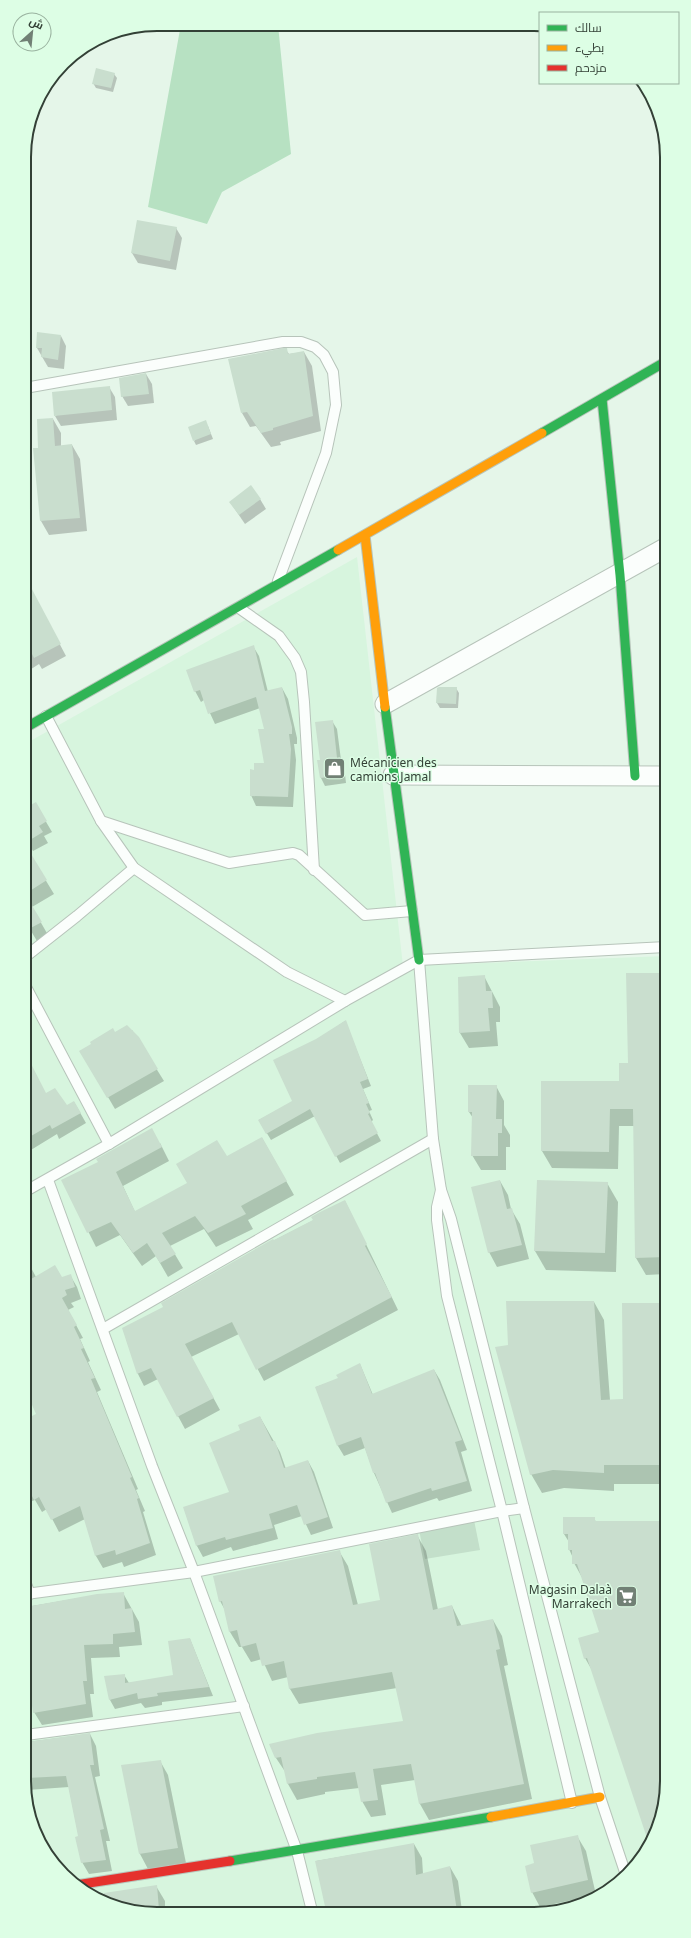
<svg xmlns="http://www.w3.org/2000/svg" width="691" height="1938" viewBox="0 0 691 1938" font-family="'Noto Sans',Cairo,sans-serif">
<rect width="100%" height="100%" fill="#e5f6e9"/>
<!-- built -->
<path fill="#d7f5de" d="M357 557 403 966 666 956 667 1790 657 1832 634 1869 601 1896 560 1911H131L98 1900 63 1875 42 1847 27 1807 25 744Z"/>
<!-- green -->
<path fill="#c3dfca" d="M474 1520 480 1550 425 1559 419 1530Z"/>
<!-- forest -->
<path fill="#b7e1c2" d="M181 24 278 25 291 154 222 192 207 224 148 207Z"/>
<!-- shadow -->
<g fill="#0003">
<path d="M114 74 117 78 113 92 96 88 93 83Z"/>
<path d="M176 228 182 238 176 270 138 263 132 253Z"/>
<path d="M61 336 66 346 64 369 48 367 37 348Z"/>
<path d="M286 350 289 354 304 352 312 366 321 431 280 442 281 445 271 447 256 426 250 427 242 413Z"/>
<path d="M146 374 152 384 154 403 128 406 122 396Z"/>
<path d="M109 387 115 397 117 420 61 426 55 416Z"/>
<path d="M53 419 61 433V446L72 445 80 459 87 531 49 535 41 521 34 449H39Z"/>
<path d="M208 426 213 439 196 445 194 441Z"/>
<path d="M260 499 266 509 245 524 230 502Z"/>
<path d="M31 590 66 656 42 669 39 664 25 673V593Z"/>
<path d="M253 646 259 656 268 692 282 688 288 699 297 738V744H294L296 760 293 807 256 806 251 795 255 771 266 764 265 729 260 708 215 724 204 700 201 702 195 691Z"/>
<path d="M456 688 459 693 458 708H440L437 703Z"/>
<path d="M332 721 337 729 341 760 344 766 346 783 325 786 321 778V760Z"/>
<path d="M35 803 52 832 44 836 48 843 33 851 25 838Z"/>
<path d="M25 846 54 894 32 907 48 935 37 941 25 921Z"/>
<path d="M666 974V1274L646 1275 636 1258 634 1126H619L618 1169 552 1168 542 1151V1082H620L629 1064Z"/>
<path d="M484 976 500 1007V1022H496L498 1046 469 1048 460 1033 459 978Z"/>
<path d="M345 1021 371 1086 363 1089 372 1110 369 1111 373 1120 371 1122 381 1141 340 1163 315 1116 271 1140 259 1120 294 1101 317 1040Z"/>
<path d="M132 1030 164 1081 115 1109 81 1051 115 1034Z"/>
<path d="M26 1060 46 1095 67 1106 74 1102 86 1123 59 1139 57 1134 26 1153Z"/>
<path d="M496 1086 504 1101V1125L510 1135V1147H506V1170H481L472 1155 473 1118 469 1112Z"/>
<path d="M262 1138 294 1195 248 1220 253 1229 216 1247 204 1229 170 1246 183 1268 168 1277 156 1256 142 1266 120 1235 96 1247 63 1181 160 1143 169 1161 123 1186 135 1212 189 1184 227 1157Z"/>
<path d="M500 1181 508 1195 511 1209 520 1224 529 1259 497 1267 489 1252Z"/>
<path d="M607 1183 618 1202 616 1272 546 1270 535 1251Z"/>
<path d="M345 1201 398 1310 264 1381 239 1334 191 1357 220 1410 185 1429 158 1379 144 1386 138 1374 123 1329 164 1308 273 1241 314 1220Z"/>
<path d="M28 1262 36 1277 62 1278 70 1275 77 1287 81 1299 71 1303 74 1307 68 1310 83 1338 80 1339 90 1361 88 1362 101 1390 97 1392 138 1489 136 1490 145 1511 143 1512 156 1555 124 1567 122 1562 103 1568 96 1556 85 1519 59 1532 47 1509 42 1512 35 1500 26 1503V1420L38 1415 26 1375V1294L29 1293 26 1287V1263Z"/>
<path d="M594 1302 604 1320 610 1400H624L623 1304H666V1484H614V1491L564 1488 542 1493 531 1474 509 1345Z"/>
<path d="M360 1364 373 1395 434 1370 440 1380 467 1450 461 1452 472 1491 439 1501 437 1498 392 1513 374 1473 365 1448 344 1456 338 1446 316 1387 339 1379Z"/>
<path d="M260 1417 280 1452 286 1469 308 1461 314 1472 333 1528 311 1535 302 1516 274 1525 278 1539 233 1551 231 1547 203 1557 197 1546 184 1508 231 1493 242 1431Z"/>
<path d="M594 1518 596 1522H666L667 1790 657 1832 650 1843 593 1672 585 1658 600 1633 584 1581 574 1563 573 1558 569 1549V1542L564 1534Z"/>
<path d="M417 1535 426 1551 438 1610 452 1606 462 1627 493 1620 502 1636 508 1665 504 1666 532 1799 429 1820 420 1804 415 1780 381 1785 386 1815 371 1817 362 1801 359 1788 325 1792V1794L297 1800 288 1784 286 1773 276 1758 270 1745 404 1722 397 1688 299 1704 290 1689 288 1677 272 1681 262 1659 251 1662 242 1647H239L230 1632 225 1610 220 1601 339 1551 348 1566 358 1605 381 1601Z"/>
<path d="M123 1593 139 1622 142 1645 119 1647 120 1657 91 1658 94 1694H90L93 1717 42 1725 34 1712 29 1673H26V1607L97 1595Z"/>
<path d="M190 1639 213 1696 162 1702V1705L145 1708 141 1703 115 1709 110 1700 124 1675 129 1683 174 1676Z"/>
<path d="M90 1734 96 1746 100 1776 95 1777 110 1841H106L112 1871 89 1874 82 1862 79 1837 69 1787 27 1790V1742Z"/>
<path d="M160 1761 168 1775 186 1863 148 1869 140 1854 123 1766Z"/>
<path d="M577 1836 586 1851 596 1895 540 1907 532 1892 535 1864Z"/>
<path d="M414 1844 422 1858 423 1874 450 1867 458 1881 462 1911H327L316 1861Z"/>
<path d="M156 1886 165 1901V1911H131L108 1904 105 1899Z"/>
<path d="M288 1907 291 1911H275V1909Z"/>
</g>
<!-- building -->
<g fill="#c9dece">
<path d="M96 68 115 73 111 88 92 84Z"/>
<path d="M137 220 177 227 170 261 131 253Z"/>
<path d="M37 332 61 335 58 360 41 357 42 348H36Z"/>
<path d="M284 348H287L288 354 304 351 313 416 273 428V430L261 433 247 412 241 413 228 359Z"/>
<path d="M146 373 149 394 121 397 119 378Z"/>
<path d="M110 386 112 410 54 416 52 392Z"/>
<path d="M53 418 55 446 72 444 80 518 40 521 33 448H38L37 419Z"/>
<path d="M206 420 211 434 193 441 188 427Z"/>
<path d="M251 485 261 499 239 515 229 502Z"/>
<path d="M25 576 61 644 34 658 25 640Z"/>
<path d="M254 645 265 691 282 687 292 727V734H289L291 749 288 797 250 796V769L254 770V763H264L258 729H264L256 697 208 714 200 690 194 692 186 670Z"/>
<path d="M439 687H457L456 704 436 703 437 688Z"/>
<path d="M333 720 337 758 340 757 342 776 320 778 317 760H320L315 722Z"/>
<path d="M36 802 47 821 39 826 43 832 25 843V804L27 807Z"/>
<path d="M25 844 47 880 25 894Z"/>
<path d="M25 894 42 922 25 931Z"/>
<path d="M626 973H666V1257L635 1258 633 1109H610L609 1152 541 1151V1081H619V1063H628Z"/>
<path d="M485 975 486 991H492L493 1008H488L490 1031 459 1033 458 977Z"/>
<path d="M346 1020 368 1079 360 1082 369 1103 366 1104 370 1113 368 1114 378 1133 335 1157 310 1109 266 1134 258 1120 292 1101 273 1060 316 1039Z"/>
<path d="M127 1025 139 1037 158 1069 107 1098 79 1051 91 1044 90 1042 113 1028 115 1032Z"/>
<path d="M26 1054 46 1093 55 1088 67 1105 74 1101 81 1113 52 1129 50 1125 26 1139Z"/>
<path d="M468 1085H497L496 1119H502V1133H498V1156H471L472 1112H468Z"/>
<path d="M152 1128 162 1147 116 1172 135 1211 187 1183 176 1164 217 1140 227 1156 262 1137 287 1181 241 1206 246 1214 208 1233 195 1216 162 1233 176 1254 160 1263 147 1243 133 1253 111 1222 87 1233 61 1180 98 1162 96 1159Z"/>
<path d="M500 1180 507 1209 512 1208 522 1245 488 1253 471 1187Z"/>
<path d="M537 1180 608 1182 605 1253 534 1251Z"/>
<path d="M345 1200 367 1244 365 1246 392 1297 256 1370 232 1322 185 1344 214 1398 177 1417 151 1368 137 1374 122 1328 163 1307 161 1303 273 1239 274 1240 313 1220 311 1217 320 1212Z"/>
<path d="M55 1265 62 1277 71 1274 75 1287 65 1290 67 1295 62 1298 77 1325 74 1327 84 1348 81 1349 95 1378 91 1379 132 1477 130 1478 139 1498 137 1499 150 1543 116 1555 115 1550 95 1556 80 1506 51 1520 39 1497 34 1500 26 1484V1419L36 1414 26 1391V1282Z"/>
<path d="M506 1301H594L601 1400 623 1399 622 1303H666V1465H604V1473L553 1470 530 1475 495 1347 508 1345Z"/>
<path d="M360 1363 372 1394 434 1369 462 1440 455 1442 467 1481 432 1491 431 1488 386 1503 375 1473H373L361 1437 337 1446 315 1387 338 1378 336 1375Z"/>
<path d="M260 1416 272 1441H275L284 1468 308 1460 328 1517 304 1525 297 1505 269 1514 273 1528 226 1540 225 1537 196 1546 183 1507 229 1492 209 1443 240 1430 238 1425Z"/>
<path d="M563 1517H595V1521H666L667 1790 657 1832 649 1844 587 1658 584 1659 578 1638 599 1632 577 1564H572V1550H568V1534H563Z"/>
<path d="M418 1534 433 1610 452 1605 457 1626 493 1619 500 1649 496 1650 524 1784 419 1804 411 1764 373 1769 378 1800 361 1802 355 1772 317 1777V1779L287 1784 281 1757 275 1758 269 1744 317 1733 403 1721 392 1672 289 1689 284 1661 262 1666 256 1643 241 1647 237 1630 229 1632 222 1601 219 1602 213 1576 340 1550 353 1605 380 1600 369 1544Z"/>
<path d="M124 1592 125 1609 132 1608 135 1632 113 1634V1644L84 1645 87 1681H83L86 1704 33 1713 26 1662V1646H31L26 1621V1607L97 1594Z"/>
<path d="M190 1638 209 1687 157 1693 158 1696 138 1699 137 1693 109 1700 104 1676 125 1674V1683L173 1675 168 1641Z"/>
<path d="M90 1733 94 1765H90L104 1829 100 1830 106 1860 81 1863 75 1837 78 1836 66 1776 27 1778V1742Z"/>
<path d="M161 1760 178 1848 139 1854 121 1765Z"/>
<path d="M578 1835 588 1880 531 1893 525 1866 534 1863 530 1845Z"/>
<path d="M414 1843 416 1875 450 1866 457 1911H326L315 1861Z"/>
<path d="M157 1885 159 1910 131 1911 112 1905 111 1899H104V1893Z"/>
</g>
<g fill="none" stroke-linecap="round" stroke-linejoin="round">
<defs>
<g id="lane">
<path d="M25 388 283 342H301L315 347 324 355 333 372 336 405 326 453 278 581"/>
<path d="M239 608 279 636 295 658 301 672 304 702 314 870"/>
<path d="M46 716 101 821 134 868 287 972 345 1001"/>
<path d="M101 821 229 863 293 853 299 855 365 915 412 911"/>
<path d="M25 957 77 916 134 868"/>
<path d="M419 960 433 1139 441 1190 451 1219 524 1508 600 1797 626 1875"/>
<path d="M25 985 109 1144"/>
<path d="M48 1180 152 1466 194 1572 297 1851 312 1911"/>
<path d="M441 1190 437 1207V1220L447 1296 502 1511 572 1803"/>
<path d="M26 1191 109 1144 345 1001 419 960 666 947"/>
<path d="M103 1329 433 1139"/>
<path d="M26 1584 30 1594"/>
<path d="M26 1594 194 1572 502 1511 524 1508"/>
<path d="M26 1735 244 1706"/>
</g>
<g id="street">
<path d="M385 704 665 548"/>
<path d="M393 775 665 776"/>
</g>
<g id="fast">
<path d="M602 399 620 575 635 776"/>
<path d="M542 433 665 362"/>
<path d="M385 707 419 960"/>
<path d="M25 728 338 550"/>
<path d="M230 1861 491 1817"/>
</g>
<g id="slow">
<path d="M365 535 385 707"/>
<path d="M338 550 542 433"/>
<path d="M491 1817 600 1797"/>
</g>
<path id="jam" d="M76 1885 230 1861"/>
</defs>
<!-- lane casing -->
<use href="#lane" stroke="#b7c4ba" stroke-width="12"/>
<!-- street casing -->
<use href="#street" stroke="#b7c4ba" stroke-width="21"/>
<!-- fast casing -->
<use href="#fast" stroke="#b7c4ba" stroke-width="11"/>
<!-- slow casing -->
<use href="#slow" stroke="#b7c4ba" stroke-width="11"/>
<!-- jam casing -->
<use href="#jam" stroke="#b7c4ba" stroke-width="11"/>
<!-- lane -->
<use href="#lane" stroke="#fbfefc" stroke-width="10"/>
<!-- street -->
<use href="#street" stroke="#fbfefc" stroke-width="19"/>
<!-- fast -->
<use href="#fast" stroke="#30b455" stroke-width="9"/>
<!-- slow -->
<use href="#slow" stroke="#ff9f0a" stroke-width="9"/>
<!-- jam -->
<use href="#jam" stroke="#e5322d" stroke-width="9"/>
</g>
<!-- icons -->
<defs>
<symbol id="shop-square" viewBox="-11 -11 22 22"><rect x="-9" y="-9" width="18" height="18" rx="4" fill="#718075" stroke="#ddfee5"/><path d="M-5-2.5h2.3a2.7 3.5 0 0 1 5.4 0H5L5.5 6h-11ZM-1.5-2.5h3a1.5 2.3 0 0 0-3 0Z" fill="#fff"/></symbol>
<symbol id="supermarket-square" viewBox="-11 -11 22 22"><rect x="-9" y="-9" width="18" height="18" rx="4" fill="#718075" stroke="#ddfee5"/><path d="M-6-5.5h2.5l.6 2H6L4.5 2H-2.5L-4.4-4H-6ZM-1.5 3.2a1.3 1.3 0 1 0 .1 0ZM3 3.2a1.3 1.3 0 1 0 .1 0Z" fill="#fff"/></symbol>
</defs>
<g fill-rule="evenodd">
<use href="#shop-square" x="322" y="756" width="25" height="25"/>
<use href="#supermarket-square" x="614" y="1584" width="25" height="25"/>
</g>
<g text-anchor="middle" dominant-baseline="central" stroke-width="3" stroke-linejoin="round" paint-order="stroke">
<!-- poi labels -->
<g font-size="12" fill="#334036" stroke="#ddfee5" text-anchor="start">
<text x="350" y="762">Mécanicien des<tspan x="350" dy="14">camions Jamal</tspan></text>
<text x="612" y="1589" text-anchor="end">Magasin Dalaà<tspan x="612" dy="14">Marrakech</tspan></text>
</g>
</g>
<!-- crop -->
<path d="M0 0H691V1938H0ZM157 31H534A126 126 0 0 1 660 157V1781A126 126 0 0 1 534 1907H157A126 126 0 0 1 31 1781V157A126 126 0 0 1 157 31Z" fill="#ddfee5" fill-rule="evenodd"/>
<path fill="none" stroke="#334036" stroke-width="2" d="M157 31H534A126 126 0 0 1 660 157V1781A126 126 0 0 1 534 1907H157A126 126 0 0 1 31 1781V157A126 126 0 0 1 157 31Z"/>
<!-- legend -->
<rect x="539" y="12" width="140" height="72" fill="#ddfee5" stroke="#99b29f"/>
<rect x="547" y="25" width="20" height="6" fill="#30b455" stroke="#99b29f"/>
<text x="575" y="32" font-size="12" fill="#334036">سالك</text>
<rect x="547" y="45" width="20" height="6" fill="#ff9f0a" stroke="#99b29f"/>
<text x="575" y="52" font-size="12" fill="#334036">بطيء</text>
<rect x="547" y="65" width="20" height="6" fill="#e5322d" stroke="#99b29f"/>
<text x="575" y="72" font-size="12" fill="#334036">مزدحم</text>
<!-- north arrow -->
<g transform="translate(32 32) rotate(27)"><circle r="19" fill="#ddfee5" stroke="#99b29f"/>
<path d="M0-3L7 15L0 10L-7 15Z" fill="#718075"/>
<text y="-6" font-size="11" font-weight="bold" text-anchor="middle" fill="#334036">ش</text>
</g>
</svg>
